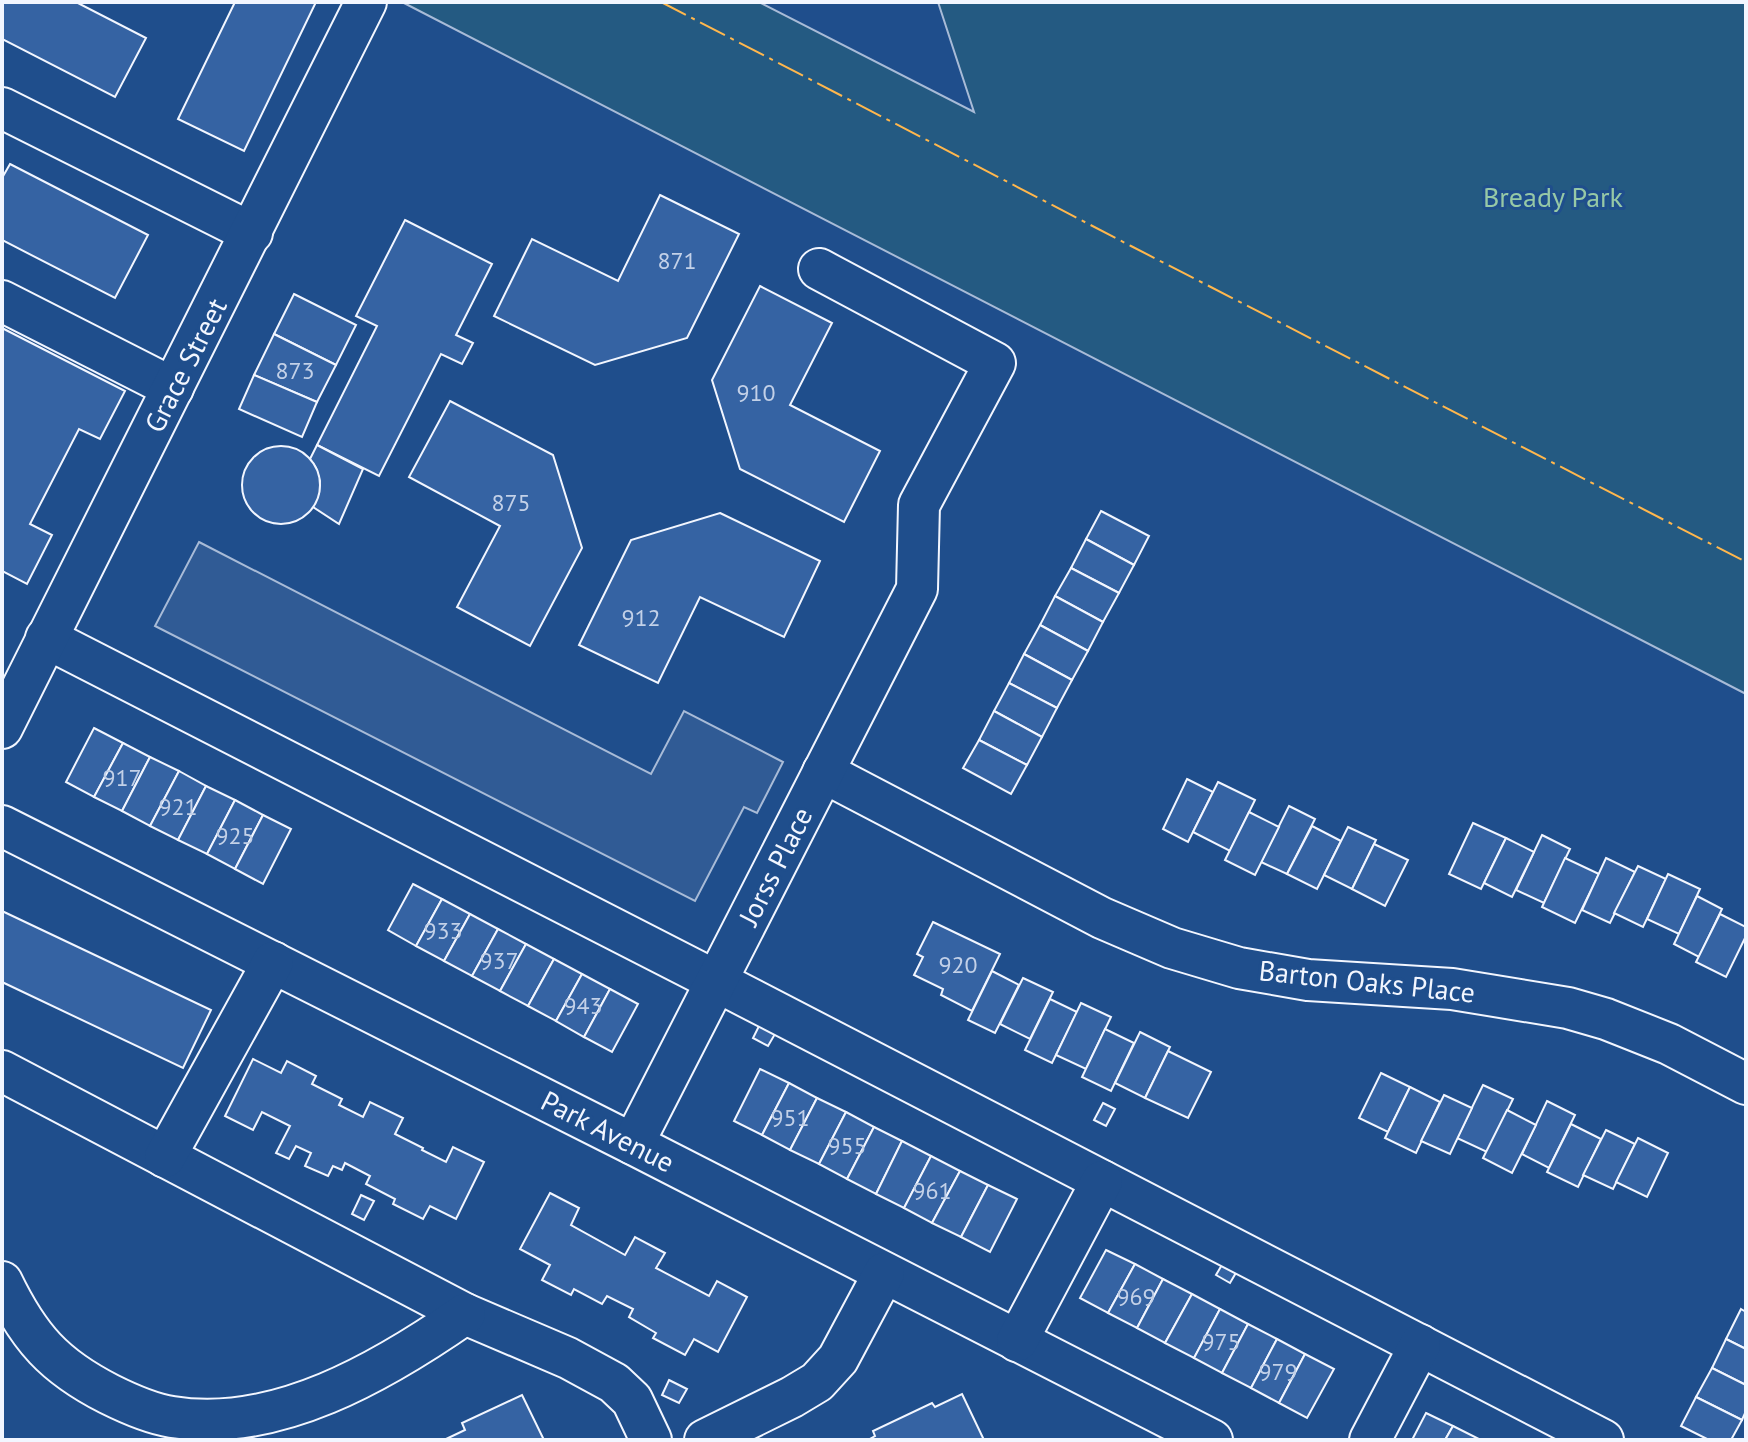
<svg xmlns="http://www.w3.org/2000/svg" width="1748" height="1442" viewBox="0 0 1748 1442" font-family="'PT Sans',sans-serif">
<rect width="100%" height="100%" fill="#1f4e8c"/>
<!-- green -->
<path fill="#245a82" stroke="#a8bbd7" stroke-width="2" d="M402 2H759L974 112 938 2H1746V694Z"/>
<!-- parking -->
<path fill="#305b95" stroke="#a8bbd7" stroke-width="2" d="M199 542 651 774 684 711 783 762 757 813 744 807 695 901 155 626Z"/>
<!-- building -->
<g fill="#3563a3" stroke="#f2f6ff" stroke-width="2">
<path d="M2 2H76L146 38 115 97 2 39Z"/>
<path d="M235 2H316L244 151 178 119Z"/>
<path d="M10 164 148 235 115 298 2 240V178Z"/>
<path d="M660 195 739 234 687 338 595 365 494 316 532 239 618 281Z"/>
<path d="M405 220 492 264 456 335 473 343 462 364 441 354 379 476 317 445 377 326 356 316Z"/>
<path d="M760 286 832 323 790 405 880 451 844 522 740 469 712 380Z"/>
<path d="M294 294 356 325 336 365 274 334Z"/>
<path d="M2 328 125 391 100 439 79 429 30 524 52 535 27 584 2 571Z"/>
<path d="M274 334 336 365 317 402 254 375Z"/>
<path d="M254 375 317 402 302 437 239 409Z"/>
<path d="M450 401 553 455 582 548 530 646 457 607 500 526 409 477Z"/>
<path d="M317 445 363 469 339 524 313 507 319 493 320 481 316 468 310 459Z"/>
<circle cx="281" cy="485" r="39"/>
<path d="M1101 511 1149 536 1134 565 1086 539Z"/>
<path d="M720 513 820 561 784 637 700 597 658 683 579 645 631 540Z"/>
<path d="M1086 539 1134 565 1119 593 1071 568Z"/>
<path d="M1071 568 1119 593 1103 622 1055 596Z"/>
<path d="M1055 596 1103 622 1088 651 1040 625Z"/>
<path d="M1040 625 1088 651 1072 680 1024 654Z"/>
<path d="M1024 654 1072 680 1057 708 1009 683Z"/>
<path d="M1009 683 1057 708 1042 737 994 711Z"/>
<path d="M994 711 1042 737 1027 765 979 740Z"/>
<path d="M94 728 123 743 94 797 66 782Z"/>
<path d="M979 740 1027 765 1011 794 963 768Z"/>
<path d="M123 743 150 757 122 811 94 797Z"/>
<path d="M150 757 179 771 150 826 122 811Z"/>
<path d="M179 771 206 786 178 840 150 826Z"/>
<path d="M1187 779 1213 792 1188 842 1163 829Z"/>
<path d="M1218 782 1255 800 1230 851 1193 832Z"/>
<path d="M206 786 235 800 207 854 178 840Z"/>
<path d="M235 800 263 815 235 869 207 854Z"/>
<path d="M1289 806 1315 819 1287 874 1261 862Z"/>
<path d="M1249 812 1279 827 1255 875 1225 860Z"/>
<path d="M263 815 291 829 263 884 235 869Z"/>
<path d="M1473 823 1506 838 1481 889 1449 874Z"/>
<path d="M1312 826 1341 841 1317 889 1287 874Z"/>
<path d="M1348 827 1376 840 1352 889 1324 875Z"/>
<path d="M1542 835 1570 849 1544 903 1516 890Z"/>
<path d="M1506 838 1534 852 1512 897 1484 883Z"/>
<path d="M1374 844 1408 860 1385 906 1352 889Z"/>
<path d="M1565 858 1599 874 1575 923 1542 907Z"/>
<path d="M1606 858 1635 872 1610 923 1582 910Z"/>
<path d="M1638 866 1666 879 1643 927 1614 913Z"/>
<path d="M1668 874 1700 889 1679 934 1647 919Z"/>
<path d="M413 884 442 899 416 946 388 930Z"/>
<path d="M1697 896 1722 909 1699 957 1674 944Z"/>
<path d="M442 899 470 914 444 961 416 946Z"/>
<path d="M2 911 211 1010 183 1068 2 982Z"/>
<path d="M470 914 498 929 472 976 444 961Z"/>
<path d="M1720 914 1746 927V936L1726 977 1696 962Z"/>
<path d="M933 922 1000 954 972 1011 941 995 943 989 914 975 923 957 917 954Z"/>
<path d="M498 929 526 944 500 991 472 976Z"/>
<path d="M526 944 554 959 528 1006 500 991Z"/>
<path d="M554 959 582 974 556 1021 528 1006Z"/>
<path d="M992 971 1019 985 995 1033 968 1020Z"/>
<path d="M582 974 610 989 584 1037 556 1021Z"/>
<path d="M1023 978 1053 992 1030 1039 1000 1024Z"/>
<path d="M610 989 638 1004 612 1052 584 1037Z"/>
<path d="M1050 999 1077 1012 1052 1063 1025 1050Z"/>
<path d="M1081 1003 1111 1017 1086 1069 1056 1055Z"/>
<path d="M759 1026 775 1034 768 1046 753 1038Z"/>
<path d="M1105 1029 1134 1043 1111 1091 1082 1077Z"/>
<path d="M1140 1032 1170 1047 1145 1098 1115 1083Z"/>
<path d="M1168 1051 1211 1072 1188 1118 1145 1098Z"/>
<path d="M253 1059 281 1073 287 1061 316 1076 312 1084 342 1099 339 1105 363 1117 370 1102 403 1118 395 1134 423 1148 422 1150 446 1162 453 1147 484 1162 456 1219 430 1206 423 1219 393 1204 395 1199 366 1184 370 1176 345 1163 342 1170 333 1166 328 1176 305 1166 311 1153 296 1146 289 1159 276 1153 290 1126 262 1112 253 1130 225 1116Z"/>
<path d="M760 1069 789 1083 762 1135 734 1121Z"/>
<path d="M1381 1073 1410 1087 1388 1132 1359 1118Z"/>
<path d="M789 1083 817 1098 790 1150 762 1135Z"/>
<path d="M1483 1085 1513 1099 1487 1152 1457 1138Z"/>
<path d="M1410 1087 1440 1102 1416 1153 1385 1138Z"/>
<path d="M1444 1095 1472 1108 1450 1154 1421 1141Z"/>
<path d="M817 1098 846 1112 819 1164 790 1150Z"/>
<path d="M1547 1101 1575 1115 1549 1168 1522 1154Z"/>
<path d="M1103 1103 1115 1109 1106 1126 1094 1120Z"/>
<path d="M1507 1110 1536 1125 1512 1173 1483 1158Z"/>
<path d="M846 1112 874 1127 847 1179 819 1164Z"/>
<path d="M1571 1124 1601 1139 1578 1187 1547 1172Z"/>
<path d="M874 1127 902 1141 876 1194 847 1179Z"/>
<path d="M1606 1130 1635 1144 1613 1189 1583 1175Z"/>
<path d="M1638 1138 1668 1153 1647 1197 1616 1182Z"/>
<path d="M902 1141 931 1156 904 1208 876 1194Z"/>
<path d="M931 1156 960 1171 932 1223 904 1208Z"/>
<path d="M960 1171 988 1185 961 1237 932 1223Z"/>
<path d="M988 1185 1017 1199 990 1252 961 1237Z"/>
<path d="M550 1193 579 1208 571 1225 625 1255 635 1237 665 1253 656 1268 709 1296 717 1281 747 1297 718 1352 694 1339 685 1355 653 1338 656 1333 629 1317 633 1309 607 1296 602 1304 574 1289 571 1295 542 1280 550 1265 520 1249Z"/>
<path d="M361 1195 374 1201 364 1220 352 1214Z"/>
<path d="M1106 1250 1135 1264 1108 1313 1080 1298Z"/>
<path d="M1223 1263 1237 1271 1230 1283 1216 1275Z"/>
<path d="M1135 1264 1163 1279 1137 1328 1108 1313Z"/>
<path d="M1163 1279 1192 1294 1165 1343 1137 1328Z"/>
<path d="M1192 1294 1220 1309 1194 1358 1165 1343Z"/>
<path d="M1220 1309 1248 1324 1222 1373 1194 1358Z"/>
<path d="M1741 1309 1746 1312V1349L1726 1339Z"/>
<path d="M1248 1324 1277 1339 1251 1388 1222 1373Z"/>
<path d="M1277 1339 1305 1354 1279 1403 1251 1388Z"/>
<path d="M1726 1339 1746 1349V1385L1712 1368Z"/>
<path d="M1305 1354 1334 1369 1307 1418 1279 1403Z"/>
<path d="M1712 1368 1746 1385V1411L1742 1420 1696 1397Z"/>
<path d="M669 1380 687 1389 679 1403 662 1395Z"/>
<path d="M962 1394 984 1440H868L875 1436 873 1431 932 1403 935 1407Z"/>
<path d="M522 1395 544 1440H444L465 1430 462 1423Z"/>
<path d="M1696 1397 1742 1420 1731 1440H1709L1681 1426Z"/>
<path d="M1426 1413 1453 1426 1445 1440H1412Z"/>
<path d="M1453 1426 1479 1439 1478 1440H1445Z"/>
</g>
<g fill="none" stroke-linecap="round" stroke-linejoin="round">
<defs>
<g id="minor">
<path d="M2 108 252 233"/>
<path d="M2 301 173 388"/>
<path d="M46 638 716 981 1603 1440"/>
<path d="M2 728 366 2"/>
<path d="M823 772 1102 918 1172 948 1239 968 1308 980 1452 989 1568 1008 1606 1019 1669 1044 1746 1084"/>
<path d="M2 826 633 1144 1212 1440"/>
<path d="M2 1071 465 1314 568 1358 614 1383 632 1400 651 1440"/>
<path d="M633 1144 917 589 919 505 995 363 819 269"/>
<path d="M165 1157 273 962"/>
<path d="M2 1282C29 1338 54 1366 109 1394 127 1403 153 1414 172 1417 276 1434 383 1371 465 1314"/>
<path d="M1017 1341 1102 1181"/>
<path d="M705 1440 792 1397 817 1382 838 1359 884 1273"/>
<path d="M1370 1440 1420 1345"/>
</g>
</defs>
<!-- minor casing -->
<use href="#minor" stroke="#f2f6ff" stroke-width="44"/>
<!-- minor -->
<use href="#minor" stroke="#1f4e8c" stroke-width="40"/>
<!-- power -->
<path stroke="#ffb74d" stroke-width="2" stroke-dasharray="28 6 4 6" stroke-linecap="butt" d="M661 2 1131 246 1746 562"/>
</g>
<g text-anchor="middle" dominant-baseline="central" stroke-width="6" stroke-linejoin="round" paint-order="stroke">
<!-- number labels -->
<g font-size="24" fill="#c3d1e8">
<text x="677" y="260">871</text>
<text x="295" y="370">873</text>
<text x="756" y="392">910</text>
<text x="511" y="502">875</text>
<text x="641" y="617">912</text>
<text x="122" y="777">917</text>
<text x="178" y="806">921</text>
<text x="235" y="835">925</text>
<text x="443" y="930">933</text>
<text x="499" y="960">937</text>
<text x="958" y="964">920</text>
<text x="583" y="1005">943</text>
<text x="790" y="1117">951</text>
<text x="847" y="1145">955</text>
<text x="932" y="1190">961</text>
<text x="1136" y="1296">969</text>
<text x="1221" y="1341">975</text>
<text x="1278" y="1371">979</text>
</g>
<!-- park labels -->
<g font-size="28" fill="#97c8a6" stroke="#1f4e8c">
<text x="1553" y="196">Bready Park</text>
</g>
<!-- street labels -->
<g font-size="28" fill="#f2f6ff" stroke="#1f4e8c">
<text transform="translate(185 365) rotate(-63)">Grace Street</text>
<text transform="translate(775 866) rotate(-63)">Jorss Place</text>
<text transform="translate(1367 981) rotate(6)">Barton Oaks Place</text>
<text transform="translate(608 1131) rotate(27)">Park Avenue</text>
</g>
</g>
<!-- border -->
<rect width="1748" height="1442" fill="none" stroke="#f2f6ff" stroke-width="8"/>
</svg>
